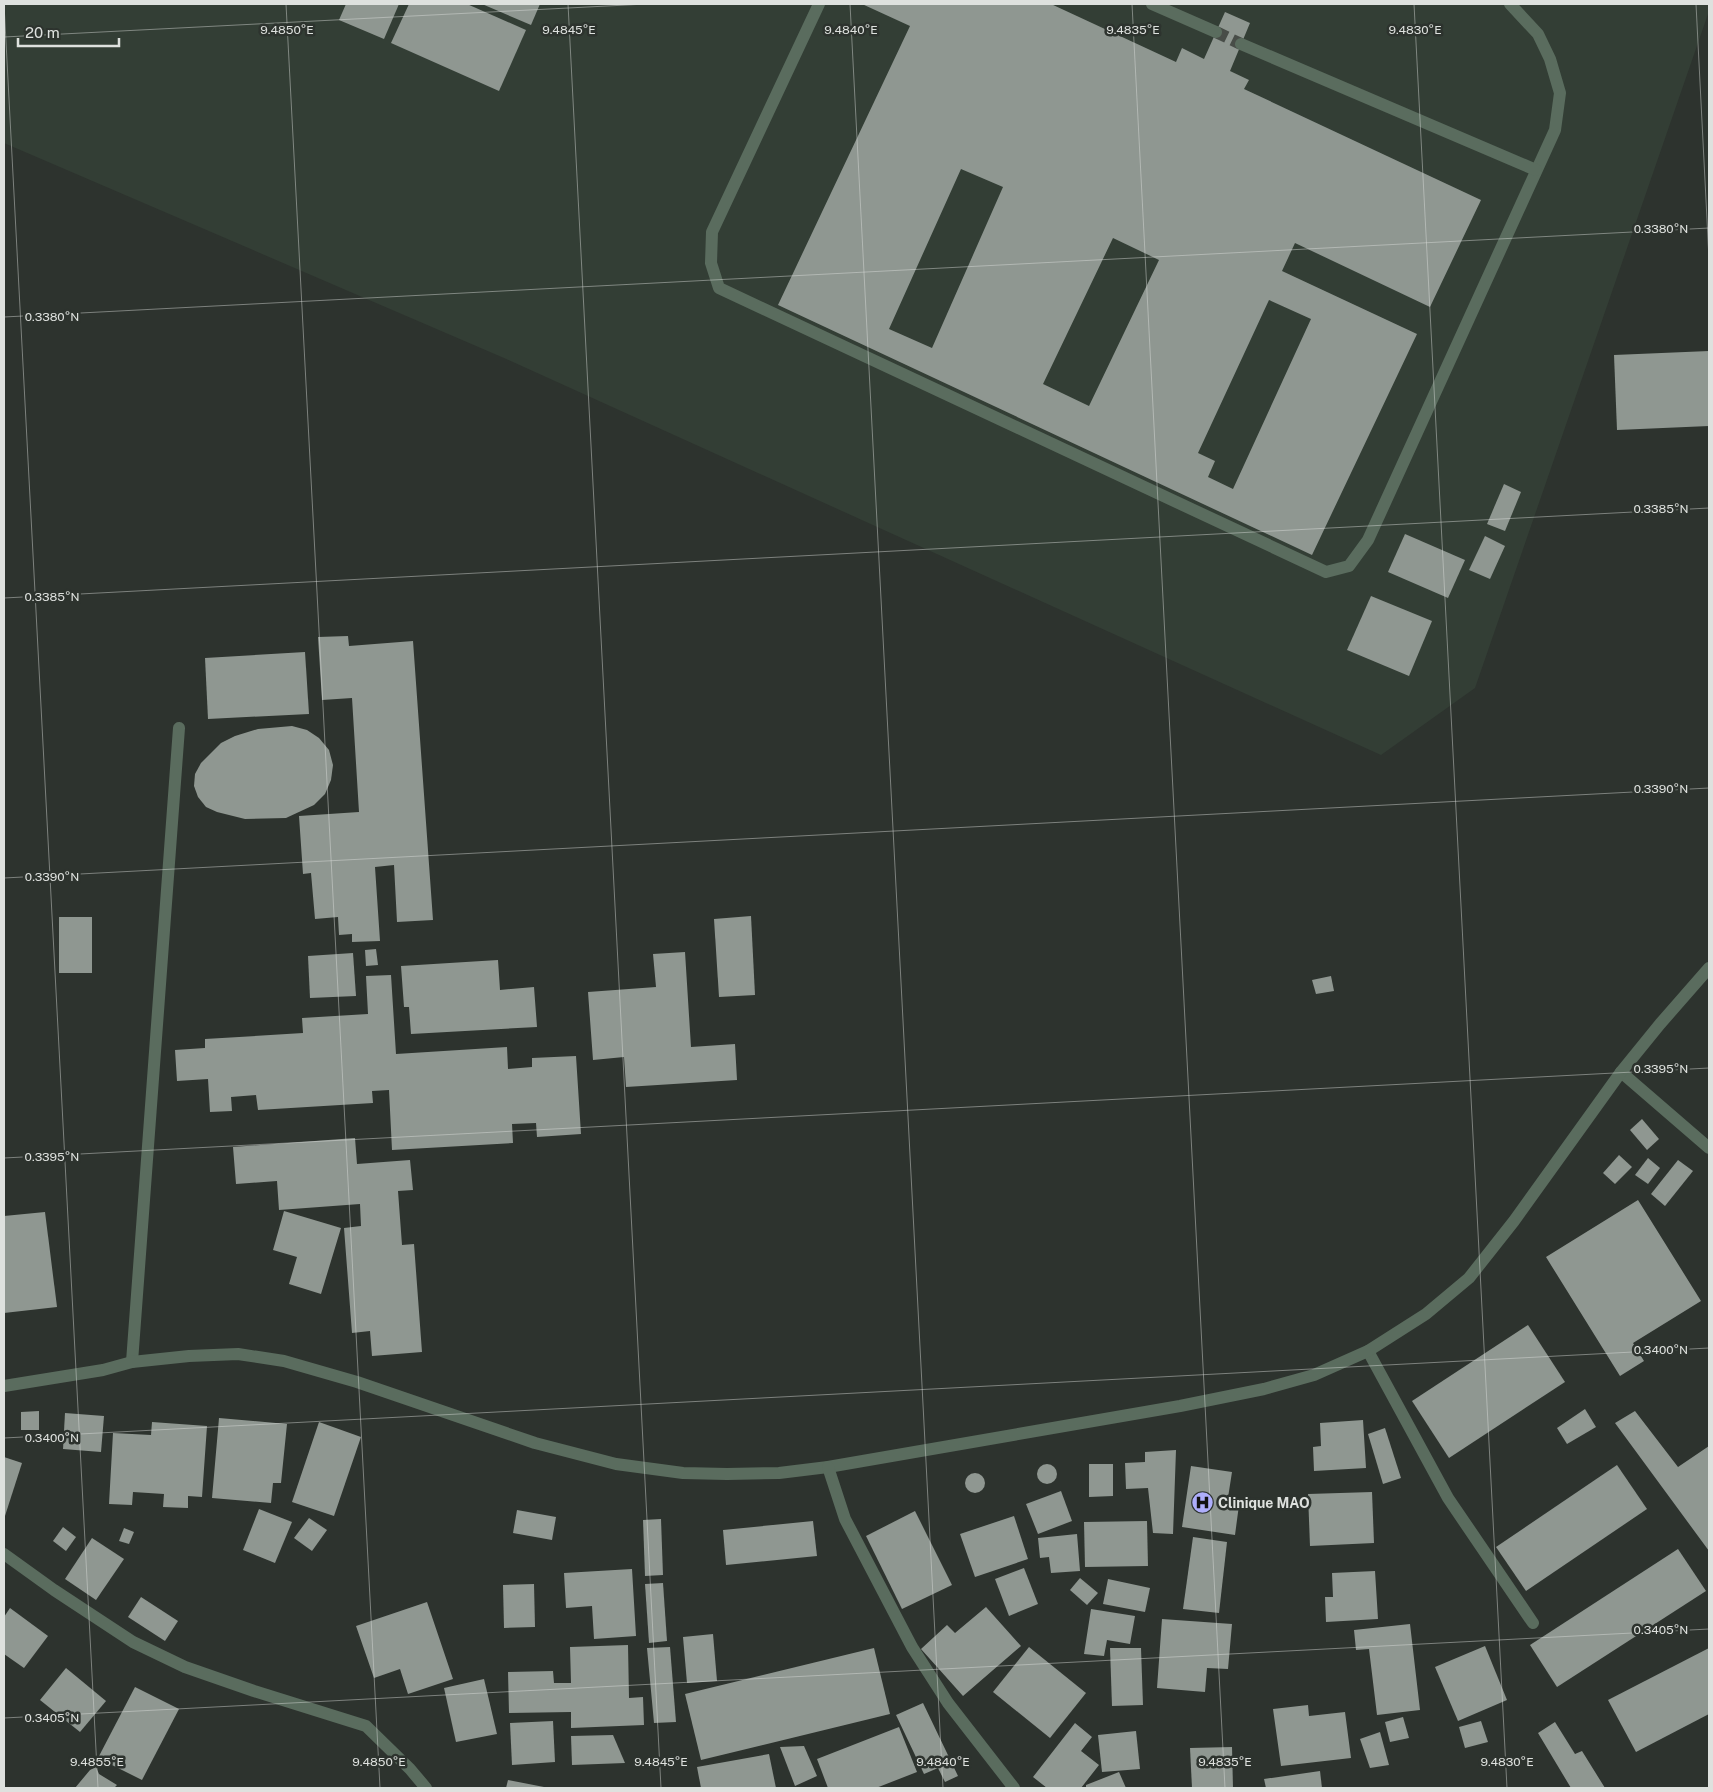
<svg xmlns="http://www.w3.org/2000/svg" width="1713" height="1792" viewBox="0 0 1713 1792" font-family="'Public Sans',sans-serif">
<rect width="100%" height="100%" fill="#2d332e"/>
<!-- built -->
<path fill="#333e35" d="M4 4H1709V11L1475 688 1381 755 504 358 4 143Z"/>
<!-- building -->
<g fill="#8f9791" fill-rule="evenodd">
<path d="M346 4H399L384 39 339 20Z"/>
<path d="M409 4H467L526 30 499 91 391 43Z"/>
<path d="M482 4H540L531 25Z"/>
<path d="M862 4H1051L1176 62 1182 48 1204 59 1225 12 1250 23 1230 71 1249 80 1244 89 1481 200 1430 307 1295 243 1282 271 1417 334 1312 555 778 305 910 26ZM961 169 1003 187 932 348 889 329ZM1113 238 1159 260 1089 406 1043 384ZM1269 300 1311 319 1233 489 1208 477 1215 461 1198 453Z"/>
<path d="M1709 351V426L1617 430 1614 355Z"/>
<path d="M1504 484 1521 492 1505 531 1487 524Z"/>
<path d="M1405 534 1465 560 1448 598 1388 572Z"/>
<path d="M1485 536 1505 546 1490 579 1469 570Z"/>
<path d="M1371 596 1432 621 1409 676 1347 650Z"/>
<path d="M348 636 349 646 413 641 433 920 397 922 394 865 375 867 380 941 352 942V934L339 935 338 917 315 919 311 873 303 874 299 816 359 812 352 698 322 700 318 637Z"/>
<path d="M305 652 309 714 208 719 205 658Z"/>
<path d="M292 726 307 730 319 738 329 750 333 765 331 780 325 794 314 805 286 818 245 819 217 812 206 807 198 797 194 786 195 774 201 763 221 743 235 736 258 729Z"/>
<path d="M751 916 755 995 719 997 714 919Z"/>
<rect x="59" y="917" width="33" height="56"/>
<path d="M376 949 378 965 366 966 365 950Z"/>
<path d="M685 952 691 1047 735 1044 737 1080 626 1087 624 1057 593 1060 588 992 656 987 653 954Z"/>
<path d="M353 953 356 996 310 998 308 956Z"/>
<path d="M498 960 500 990 534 987 537 1027 411 1034 409 1007H404L401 966Z"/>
<path d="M391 975 396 1054 507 1047 508 1069 532 1067V1058L576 1056 581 1134 537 1137 536 1123 512 1124 513 1143 392 1150 389 1090 372 1091 373 1103 258 1110 256 1095 231 1097 232 1111 210 1112 208 1079 177 1081 175 1050 205 1048V1039L303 1033 302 1018 368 1014 366 976Z"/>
<path d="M1331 976 1334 991 1316 994 1312 980Z"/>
<path d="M1642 1119 1659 1139 1647 1150 1630 1130Z"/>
<path d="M355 1138 357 1164 410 1160 413 1190 398 1191 402 1245 414 1244 422 1352 372 1356 370 1331 352 1333 344 1228 361 1226 360 1204 279 1210 277 1181 236 1184 233 1147Z"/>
<path d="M1619 1155 1632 1167 1615 1184 1603 1173Z"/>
<path d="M1648 1158 1660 1168 1648 1184 1635 1175Z"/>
<path d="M1678 1160 1693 1171 1665 1206 1651 1194Z"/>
<path d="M1638 1200 1701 1301 1633 1343 1644 1361 1620 1376 1546 1257Z"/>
<path d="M284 1211 341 1228 321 1294 289 1284 297 1257 273 1250Z"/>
<path d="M45 1212 57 1307 4 1313V1216Z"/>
<path d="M1528 1325 1565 1382 1449 1458 1412 1401Z"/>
<path d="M1585 1409 1596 1427 1567 1444 1557 1428Z"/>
<path d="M39 1411V1430H21V1412Z"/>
<path d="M1635 1411 1678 1467 1709 1446V1551L1615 1423Z"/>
<path d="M65 1413 104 1416 101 1452 63 1449Z"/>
<path d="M219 1418 287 1424 281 1483H273L271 1503 212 1498Z"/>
<path d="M1363 1420 1366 1468 1314 1471 1313 1447 1321 1446 1320 1423Z"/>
<path d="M152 1422 207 1426 202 1497 188 1496V1508L163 1507 164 1494 133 1492 132 1505 109 1504 113 1433 151 1435Z"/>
<path d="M319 1422 361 1437 334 1516 292 1502Z"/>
<path d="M1385 1428 1401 1478 1383 1484 1368 1434Z"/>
<path d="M1176 1450 1173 1534 1153 1533 1148 1488 1126 1489 1125 1463 1145 1462V1452Z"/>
<path d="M4 1457 22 1463 4 1519Z"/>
<circle cx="1047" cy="1474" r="10"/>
<path d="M1089 1464H1113V1496L1089 1497Z"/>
<path d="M1617 1465 1647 1509 1526 1591 1496 1547Z"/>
<path d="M1191 1466 1232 1472 1227 1504 1239 1505 1235 1535 1182 1527Z"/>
<circle cx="975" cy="1483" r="10"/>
<path d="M1061 1491 1072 1521 1038 1534 1026 1504Z"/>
<path d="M1372 1492 1374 1543 1310 1546 1308 1494Z"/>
<path d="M259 1509 292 1522 275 1563 243 1550Z"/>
<path d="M517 1510 556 1517 552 1540 513 1533Z"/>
<path d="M915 1511 952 1585 902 1609 866 1536Z"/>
<path d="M1014 1516 1028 1559 975 1577 960 1534Z"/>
<path d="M309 1518 327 1530 312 1551 294 1538Z"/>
<path d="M661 1519 663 1575 645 1576 643 1520Z"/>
<path d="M813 1521 817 1556 726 1565 723 1530Z"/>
<path d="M1147 1521 1148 1566 1085 1567 1084 1522Z"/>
<path d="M63 1527 76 1537 66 1551 53 1541Z"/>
<path d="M124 1528 134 1532 129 1544 119 1541Z"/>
<path d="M1077 1534 1080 1571 1051 1573 1049 1557 1040 1558 1038 1538Z"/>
<path d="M1193 1537 1227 1542 1219 1613 1183 1609Z"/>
<path d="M92 1538 124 1559 96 1600 65 1579Z"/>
<path d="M1678 1549 1706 1591 1557 1687 1530 1645Z"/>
<path d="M1024 1568 1038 1604 1009 1616 995 1579Z"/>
<path d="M632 1569 636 1636 594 1639 592 1606 566 1608 564 1573Z"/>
<path d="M1375 1571 1378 1619 1326 1622 1325 1597H1333L1332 1573Z"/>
<path d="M1080 1578 1098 1593 1087 1605 1070 1590Z"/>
<path d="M1108 1579 1150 1588 1145 1612 1103 1604Z"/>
<path d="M663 1583 667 1641 649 1643 645 1584Z"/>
<path d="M534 1584 535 1627 504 1628 503 1585Z"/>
<path d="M141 1597 178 1621 165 1641 128 1617Z"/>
<path d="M427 1602 453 1679 408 1694 400 1669 374 1678 356 1626Z"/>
<path d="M986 1607 1021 1646 963 1696 921 1649 947 1625 955 1633Z"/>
<path d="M10 1608 48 1636 24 1668 4 1654V1617Z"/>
<path d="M1091 1609 1135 1616 1130 1644 1107 1640 1104 1656 1084 1654Z"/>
<path d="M1162 1619 1232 1624 1228 1669 1207 1668 1205 1692 1157 1688Z"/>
<path d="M1410 1624 1420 1710 1377 1715 1369 1649 1356 1650 1354 1630Z"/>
<path d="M713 1634 717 1681 687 1683 683 1637Z"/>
<path d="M628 1645 629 1698 643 1697 644 1725 571 1728V1712L509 1713 508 1672 553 1671 554 1683H571L570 1647Z"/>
<path d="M1485 1646 1507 1700 1458 1721 1435 1667Z"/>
<path d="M670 1647 676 1722 654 1723 647 1648Z"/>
<path d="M1029 1647 1086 1693 1050 1738 993 1692Z"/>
<path d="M874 1648 890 1714 701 1760 685 1694Z"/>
<path d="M1110 1648H1141L1143 1705 1112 1706Z"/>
<path d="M1709 1648V1714L1636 1752 1608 1700Z"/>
<path d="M66 1668 106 1701 80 1732 40 1700Z"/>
<path d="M484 1679 497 1734 456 1742 444 1688Z"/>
<path d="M135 1687 179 1709 142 1780 98 1758Z"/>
<path d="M923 1703 958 1776 945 1782 938 1768 924 1774 896 1715Z"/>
<path d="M1308 1705 1309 1716 1345 1712 1351 1758 1281 1766 1273 1709Z"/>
<path d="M1403 1717 1409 1738 1390 1742 1385 1722Z"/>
<path d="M553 1721 555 1762 512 1765 510 1723Z"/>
<path d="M1481 1721 1488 1742 1465 1748 1459 1727Z"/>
<path d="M1555 1722 1575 1754 1582 1751 1605 1788H1571L1538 1733Z"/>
<path d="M1075 1723 1092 1737 1081 1751 1099 1765 1081 1788H1047L1033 1777Z"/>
<path d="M899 1727 917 1772 876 1788H828L817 1759Z"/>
<path d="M1136 1731 1140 1769 1102 1772 1098 1735Z"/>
<path d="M1380 1732 1389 1765 1370 1768 1360 1739Z"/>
<path d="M613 1735 625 1763 572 1765 571 1736Z"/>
<path d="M804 1746 817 1776 795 1786 780 1747Z"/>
<path d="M1232 1747 1233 1788H1192L1190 1748Z"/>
<path d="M769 1754 776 1788H701L697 1767Z"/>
<path d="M96 1767 99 1774 117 1785 114 1788H75L90 1770Z"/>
<path d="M1320 1771 1322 1788H1266L1264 1779Z"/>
<path d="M1119 1772 1126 1788H1086V1785Z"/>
<path d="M508 1780 544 1787V1788H506Z"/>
</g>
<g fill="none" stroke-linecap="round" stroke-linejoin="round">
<!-- minor-tunnel -->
<path stroke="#484d48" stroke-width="12" stroke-dasharray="12 6" stroke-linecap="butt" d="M1216 32 1241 44"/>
<!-- minor -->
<g stroke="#5a6c5e" stroke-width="12">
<path d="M819 4 712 232 711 263 719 288 1326 572 1349 566 1368 540 1555 130 1560 93 1550 59 1538 34 1510 4"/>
<path d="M1152 4 1216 32"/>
<path d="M1241 44 1536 170"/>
<path d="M1621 1072 1709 1148"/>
<path d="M1368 1351 1448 1498 1533 1623"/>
<path d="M132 1362 179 728"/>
<path d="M4 1386 103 1370 132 1362 189 1356 238 1354 284 1361 357 1382 535 1443 616 1464 683 1473 727 1474 779 1473 828 1467 1180 1406 1264 1389 1314 1375 1368 1351 1426 1314 1469 1278 1514 1221 1621 1072 1660 1024 1709 968"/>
<path d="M828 1467 845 1519 912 1647 948 1703 1014 1788"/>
<path d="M4 1554 54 1590 133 1642 185 1667 254 1691 366 1726 410 1769 426 1788"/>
</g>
</g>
<!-- ticks -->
<path fill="none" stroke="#dee1de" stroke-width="1" stroke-opacity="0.45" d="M4 4 98 1788M286 4 380 1788M568 4 661 1788M850 4 943 1788M1132 4 1225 1788M1414 4 1507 1788M1696 4 1709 259M4 37 646 4M4 317 1709 228M4 598 1709 508M4 878 1709 788M4 1158 1709 1068M4 1438 1709 1348M4 1718 1709 1629"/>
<!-- icons -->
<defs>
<symbol id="hospital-disc" viewBox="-11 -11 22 22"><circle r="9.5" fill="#aeaefb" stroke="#2d332e"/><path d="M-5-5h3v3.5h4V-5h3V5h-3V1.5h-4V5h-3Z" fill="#111"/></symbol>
</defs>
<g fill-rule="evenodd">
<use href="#hospital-disc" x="1190" y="1490" width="25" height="25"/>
</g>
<g text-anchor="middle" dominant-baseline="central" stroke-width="5" stroke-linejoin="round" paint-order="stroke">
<!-- poi labels -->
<g font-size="14" font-weight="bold" fill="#dee1de" stroke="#2d332e" text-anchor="start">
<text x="1218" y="1503">Clinique MAO</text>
</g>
</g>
<g font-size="12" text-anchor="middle" fill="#dee1de" stroke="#2d332e" stroke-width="5" stroke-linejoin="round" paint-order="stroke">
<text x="287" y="34">9.4850°E</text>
<text x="569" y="34">9.4845°E</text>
<text x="851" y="34">9.4840°E</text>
<text x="1133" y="34">9.4835°E</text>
<text x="1415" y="34">9.4830°E</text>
<text x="1661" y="233">0.3380°N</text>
<text x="52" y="321">0.3380°N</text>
<text x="1661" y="513">0.3385°N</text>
<text x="52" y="601">0.3385°N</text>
<text x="1661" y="793">0.3390°N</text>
<text x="52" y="881">0.3390°N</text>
<text x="1661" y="1073">0.3395°N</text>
<text x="52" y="1161">0.3395°N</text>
<text x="1661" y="1354">0.3400°N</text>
<text x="52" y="1442">0.3400°N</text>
<text x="1661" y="1634">0.3405°N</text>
<text x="52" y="1722">0.3405°N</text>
<text x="97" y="1766">9.4855°E</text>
<text x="379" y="1766">9.4850°E</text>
<text x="661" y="1766">9.4845°E</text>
<text x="943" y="1766">9.4840°E</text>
<text x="1225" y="1766">9.4835°E</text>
<text x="1507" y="1766">9.4830°E</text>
</g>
<!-- border -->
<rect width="1713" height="1792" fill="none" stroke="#dee1de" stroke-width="10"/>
<!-- scale -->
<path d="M18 38v8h101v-8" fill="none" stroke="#dee1de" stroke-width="2.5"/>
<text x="25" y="38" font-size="15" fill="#dee1de" stroke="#2d332e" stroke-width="4" paint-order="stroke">20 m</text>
</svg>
